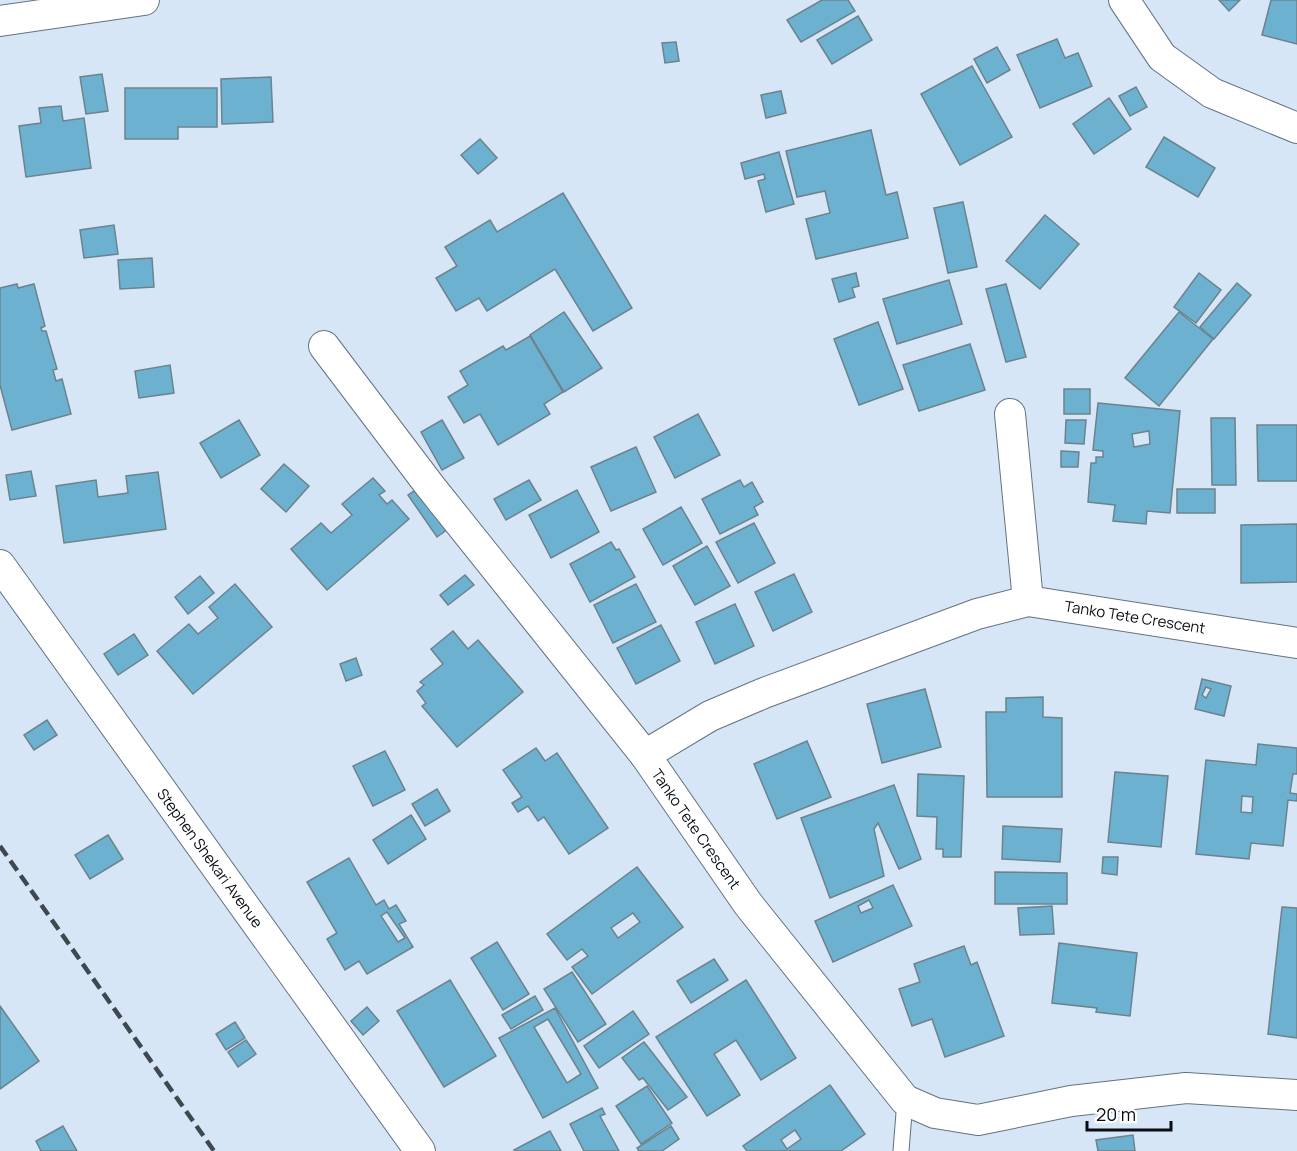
<svg xmlns="http://www.w3.org/2000/svg" width="1297" height="1151" viewBox="0 0 1297 1151" font-family="Manrope,sans-serif">
<rect width="100%" height="100%" fill="#d6e6f7"/>
<!-- building -->
<g fill="#6cb2d0" stroke="#6c828c" stroke-width="1.5" fill-rule="evenodd">
<path d="M822 0H848L855 11 801 42 787 20Z"/>
<path d="M1219 0H1240L1229 11Z"/>
<path d="M1271 0H1297V44L1262 35Z"/>
<path d="M858 16 872 40 832 64 817 40Z"/>
<path d="M1057 39 1065 58 1078 53 1092 86 1040 108 1017 55Z"/>
<path d="M676 42 679 61 665 63 662 43Z"/>
<path d="M997 47 1010 70 987 83 974 59Z"/>
<path d="M972 66 1012 137 960 165 921 94Z"/>
<path d="M102 74 108 111 86 114 80 77Z"/>
<path d="M271 77 273 122 222 124 221 79Z"/>
<path d="M1136 87 1147 107 1130 116 1119 96Z"/>
<path d="M125 88H217V127H178V139H125Z"/>
<path d="M781 91 786 113 766 118 761 95Z"/>
<path d="M1109 98 1131 129 1094 154 1073 124Z"/>
<path d="M61 106 63 121 84 118 91 168 26 177 19 126 41 123 39 108Z"/>
<path d="M871 130 886 195 897 192 908 238 816 259 806 219 830 213 825 191 797 197 786 151Z"/>
<path d="M1164 137 1215 168 1198 197 1146 167Z"/>
<path d="M480 139 497 158 478 174 461 155Z"/>
<path d="M779 152 794 204 766 212 758 181 765 179 764 174 745 179 741 163Z"/>
<path d="M563 193 632 308 593 331 555 269 487 311 479 298 456 311 436 278 457 266 445 247 490 220 497 232Z"/>
<path d="M963 202 977 267 948 273 934 208Z"/>
<path d="M1045 215 1079 244 1040 289 1006 261Z"/>
<path d="M114 225 118 254 84 258 80 230Z"/>
<path d="M152 258 154 287 120 289 118 260Z"/>
<path d="M856 273 859 286 852 288 855 297 839 302 832 279Z"/>
<path d="M1199 273 1221 290 1196 323 1174 307Z"/>
<path d="M949 280 962 324 897 344 883 299Z"/>
<path d="M1237 283 1251 295 1214 339 1200 327Z"/>
<path d="M17 284 18 288 34 284 45 326 41 328 42 331H46L57 369 53 370 56 381 62 379 71 414 12 430 0 385V288Z"/>
<path d="M1006 284 1026 357 1006 362 986 289Z"/>
<path d="M564 312 602 368 564 392 530 335Z"/>
<path d="M1179 312 1213 339 1159 406 1125 378Z"/>
<path d="M878 322 903 389 859 405 834 339Z"/>
<path d="M530 336 563 392 544 404 550 414 498 445 480 414 464 423 448 397 468 385 460 371 503 346 506 350Z"/>
<path d="M970 344 985 390 919 411 903 365Z"/>
<path d="M170 365 174 393 139 398 135 371Z"/>
<rect x="1064" y="389" width="26" height="25"/>
<path d="M1098 403 1180 411 1170 513 1147 511 1146 524 1113 521 1115 505 1088 502 1091 463H1096V457H1103V451L1093 450ZM1149 431 1150 444 1134 447 1132 434Z"/>
<path d="M698 414 720 455 675 478 654 437Z"/>
<path d="M1211 418H1235L1236 485H1212Z"/>
<path d="M239 420 260 455 221 478 200 443Z"/>
<path d="M442 420 464 458 442 470 421 432Z"/>
<path d="M1066 420H1086L1084 444 1065 443Z"/>
<path d="M1257 425H1297V481H1258Z"/>
<path d="M636 447 656 492 611 511 591 467Z"/>
<path d="M1061 451 1079 452 1078 467H1061Z"/>
<path d="M284 464 309 486 286 512 261 489Z"/>
<path d="M31 471 36 496 10 500 6 475Z"/>
<path d="M158 472 166 529 64 543 56 486 96 480 98 497 128 493 126 476Z"/>
<path d="M373 478 385 491 379 495 387 504 392 500 409 519 327 590 291 549 321 523 331 533 352 515 342 504Z"/>
<path d="M529 480 541 500 506 520 494 499Z"/>
<path d="M740 480 744 487 752 482 763 502 754 507 758 515 720 534 702 499Z"/>
<path d="M423 485 452 526 437 537 408 495Z"/>
<rect x="1177" y="489" width="38" height="24"/>
<path d="M577 490 599 532 551 558 529 515Z"/>
<path d="M681 507 702 543 663 565 643 529Z"/>
<path d="M754 523 775 563 738 583 716 542Z"/>
<path d="M1297 524V582L1241 583V525Z"/>
<path d="M611 542 616 550 619 549 635 577 590 602 570 564Z"/>
<path d="M707 546 730 586 695 605 673 566Z"/>
<path d="M794 574 812 612 773 631 755 592Z"/>
<path d="M465 575 474 585 448 605 440 595Z"/>
<path d="M200 576 214 593 188 614 175 597Z"/>
<path d="M235 584 272 627 193 694 157 651 189 624 198 634 218 618 209 607Z"/>
<path d="M636 584 656 622 613 643 594 605Z"/>
<path d="M735 604 754 646 715 664 696 622Z"/>
<path d="M661 625 680 661 636 684 617 648Z"/>
<path d="M453 631 468 649 478 640 523 692 457 747 422 706 426 703 417 691 424 685 420 682 443 664 431 649Z"/>
<path d="M134 634 148 655 118 675 104 654Z"/>
<path d="M356 658 362 675 346 681 340 664Z"/>
<path d="M1202 679 1231 686 1224 716 1195 709ZM1206 687 1211 689 1206 698 1202 695Z"/>
<path d="M925 689 941 747 882 763 867 704Z"/>
<path d="M1043 697V717L1062 718V797H987L986 712H1006V698Z"/>
<path d="M47 720 57 735 34 750 24 735Z"/>
<path d="M807 741 831 797 777 819 754 764Z"/>
<path d="M1258 744 1297 748V774H1293L1290 793 1297 794V801L1288 800 1283 846 1251 843 1249 859 1196 854 1206 760 1256 765ZM1242 796 1253 797 1252 813 1241 812Z"/>
<path d="M536 748 545 761 557 753 608 828 569 854 544 817 538 821 528 806 518 812 512 803 522 797 503 770Z"/>
<path d="M385 751 405 790 373 806 353 766Z"/>
<path d="M1115 772 1168 776 1161 847 1108 842Z"/>
<path d="M918 774 964 776 961 857H943V849H936L937 817 917 816Z"/>
<path d="M894 785 921 859 899 869 878 823 874 829 884 876 830 898 801 818Z"/>
<path d="M437 789 450 811 425 826 412 804Z"/>
<path d="M411 815 426 839 388 864 373 840Z"/>
<path d="M1003 826 1062 829 1060 862 1002 859Z"/>
<path d="M108 835 123 859 90 879 75 855Z"/>
<path d="M1103 857H1118L1117 875 1102 873Z"/>
<path d="M349 858 376 905 384 900 389 909 396 905 406 921 399 924 413 947 367 974 359 961 345 970 327 939 337 933 307 882ZM387 912 405 938 398 942 381 916Z"/>
<path d="M637 867 683 927 592 994 572 967 588 956 582 949 567 960 547 934ZM633 913 640 922 618 938 611 928Z"/>
<path d="M995 872 1067 873V904H995Z"/>
<path d="M893 885 912 926 833 962 815 921ZM869 900 873 908 861 913 858 906Z"/>
<path d="M1052 906 1054 934 1020 935 1018 908Z"/>
<path d="M1282 907 1297 908V1038L1268 1034Z"/>
<path d="M497 942 529 994 503 1010 471 958Z"/>
<path d="M1059 943 1137 953 1130 1016 1096 1012 1097 1008 1052 1003Z"/>
<path d="M964 946 971 965 977 962 1004 1036 945 1057 932 1019 912 1026 899 989 920 982 914 964Z"/>
<path d="M714 959 728 980 691 1003 677 981Z"/>
<path d="M572 972 606 1024 578 1042 544 989Z"/>
<path d="M450 980 496 1056 444 1087 397 1011Z"/>
<path d="M746 980 796 1058 761 1080 736 1040 714 1054 740 1095 707 1116 656 1037Z"/>
<path d="M535 996 543 1010 511 1029 502 1015Z"/>
<path d="M0 1006 39 1061 0 1089Z"/>
<path d="M367 1007 379 1021 363 1035 351 1021Z"/>
<path d="M555 1008 598 1088 543 1118 499 1038ZM548 1019 581 1074 567 1083 534 1027Z"/>
<path d="M633 1011 649 1034 599 1068 584 1046Z"/>
<path d="M235 1022 245 1038 226 1050 216 1034Z"/>
<path d="M246 1040 256 1054 238 1067 228 1052Z"/>
<path d="M644 1042 687 1097 668 1110 643 1078 639 1080 622 1058Z"/>
<path d="M830 1085 865 1134 841 1151H747L743 1146ZM795 1130 801 1139 787 1149 781 1140Z"/>
<path d="M647 1086 672 1123 641 1144 616 1106Z"/>
<path d="M602 1108 605 1114 600 1116 619 1151H584L570 1124Z"/>
<path d="M63 1126 77 1151H41L36 1141Z"/>
<path d="M671 1126 679 1139 662 1151H639L637 1148Z"/>
<path d="M550 1131 561 1151H515L514 1150Z"/>
<path d="M1133 1135 1135 1151H1098L1096 1140Z"/>
</g>
<g fill="none" stroke-linecap="round" stroke-linejoin="round">
<defs>
<path id="lane" d="M901 1151 905 1100"/>
<g id="street">
<path d="M1124 0 1162 57 1212 93 1297 128"/>
<path d="M0 21 144 0"/>
<path d="M324 346 430 486 645 755 748 904 905 1100 935 1113 978 1120 1071 1101 1186 1088 1297 1095"/>
<path d="M1010 414 1028 601"/>
<path d="M0 565 420 1151"/>
<path d="M645 755 710 716 764 693 977 614 1028 601 1297 643"/>
</g>
</defs>
<!-- lane casing -->
<use href="#lane" stroke="#647281" stroke-width="17"/>
<!-- street casing -->
<use href="#street" stroke="#647281" stroke-width="32"/>
<!-- lane -->
<use href="#lane" stroke="#fff" stroke-width="15"/>
<!-- street -->
<use href="#street" stroke="#fff" stroke-width="30"/>
<!-- rail -->
<path stroke="#3f474f" stroke-width="4.5" stroke-dasharray="12 6" stroke-linecap="butt" d="M0 846 214 1151"/>
</g>
<g text-anchor="middle" dominant-baseline="central" stroke-width="6" stroke-linejoin="round" paint-order="stroke">
<!-- street labels -->
<g font-size="15" fill="#080d13" stroke="#fff">
<text transform="translate(1135 617) rotate(9)">Tanko Tete Crescent</text>
<text transform="translate(696 829) rotate(55)">Tanko Tete Crescent</text>
<text transform="translate(210 858) rotate(54)">Stephen Shekari Avenue</text>
</g>
</g>
<!-- scale -->
<path d="M1087 1121v9h84v-9" fill="none" stroke="#080d13" stroke-width="3"/>
<text x="1096" y="1121" font-size="18" fill="#080d13" stroke="#ffffff" stroke-width="4.5" paint-order="stroke">20 m</text>
</svg>
